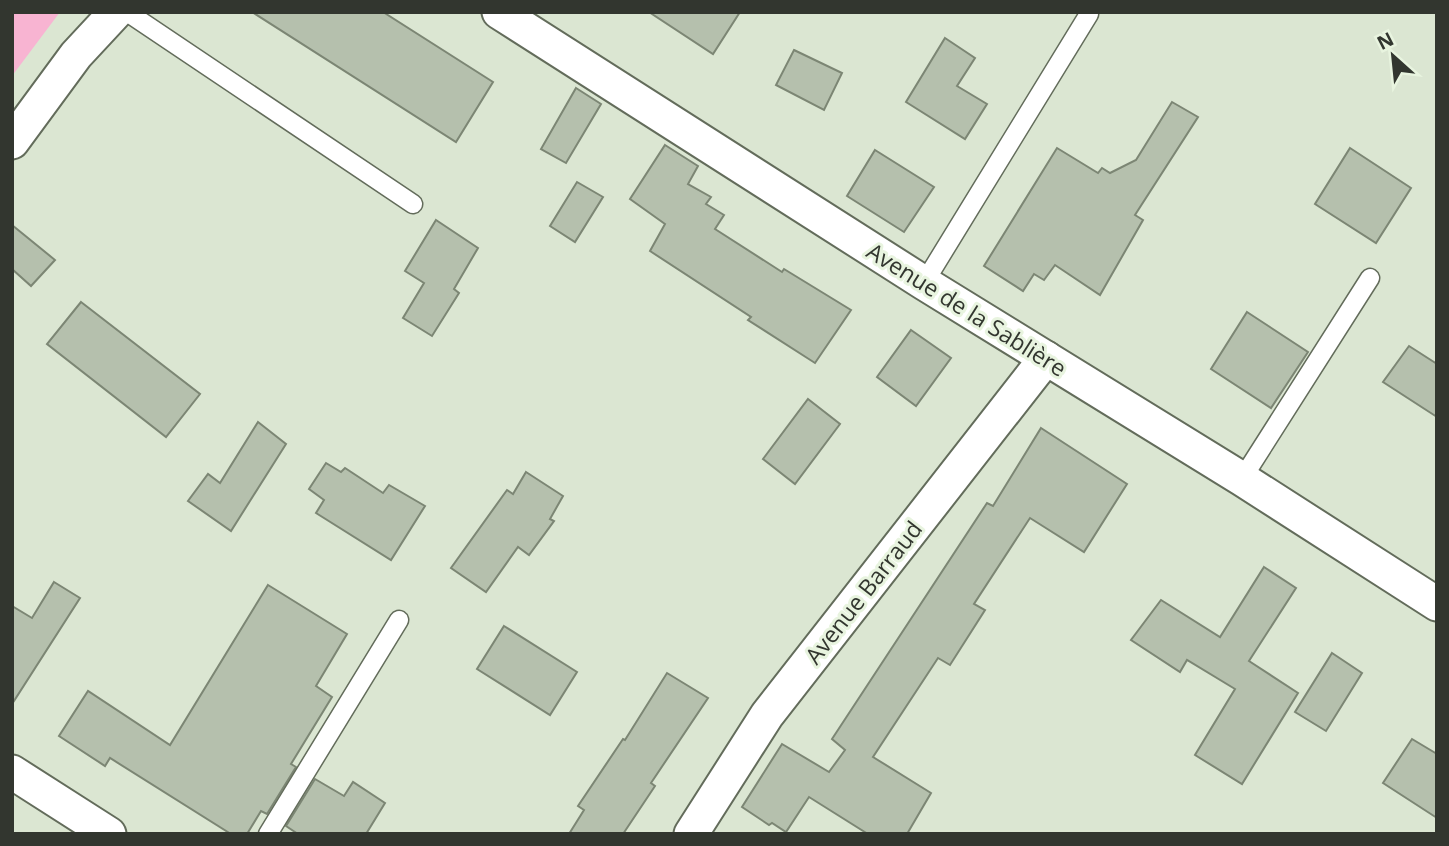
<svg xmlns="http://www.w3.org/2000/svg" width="1449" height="846" viewBox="0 0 1449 846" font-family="'Open Sans',sans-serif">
<rect width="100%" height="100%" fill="#dbe6d2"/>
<!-- green -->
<path fill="#f8b4d2" d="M12 12H60L12 76Z"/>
<!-- building -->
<g fill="#b5c0ad" stroke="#7c8674" stroke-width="2">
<path d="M252 12H383L493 82 456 142Z"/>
<path d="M649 12H740L713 54Z"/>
<path d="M945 38 975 58 957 86 987 104 965 139 906 102Z"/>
<path d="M794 50 842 73 824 110 776 85Z"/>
<path d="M576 88 601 104 566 163 541 149Z"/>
<path d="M1172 102 1198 117 1135 215 1143 220 1100 295 1055 265 1044 280 1034 274 1023 291 984 266 1057 148 1098 173 1102 168 1110 173 1136 160Z"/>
<path d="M665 145 698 166 688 184 711 197 706 204 724 215 715 229 782 272 784 269 851 310 815 363 748 320 751 317 650 251 665 224 630 199Z"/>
<path d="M1350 148 1411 188 1376 243 1315 204Z"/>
<path d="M875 150 934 187 904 232 847 196Z"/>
<path d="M577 182 603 197 575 242 550 226Z"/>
<path d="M436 220 478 248 454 289 459 293 432 336 403 318 424 283 405 271Z"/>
<path d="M12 225 55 260 31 286 12 269Z"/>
<path d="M81 302 200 394 166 437 47 344Z"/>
<path d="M1247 312 1308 352 1271 408 1211 369Z"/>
<path d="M911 330 951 358 916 406 877 377Z"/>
<path d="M1409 346 1437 364V417L1383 382Z"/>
<path d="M808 399 840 424 795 484 763 459Z"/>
<path d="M258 422 286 444 231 531 188 501 208 474 220 483Z"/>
<path d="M1041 428 1127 484 1084 552 1030 518 974 604 985 610 950 665 938 658 873 757 931 793 907 834H868L809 797 786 832 772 823 769 825 742 807 782 744 829 772 845 750 832 739 987 503 993 506Z"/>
<path d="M326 463 341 472 345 468 383 493 389 485 425 506 391 560 316 513 324 500 309 489Z"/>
<path d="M526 472 563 496 550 519 554 521 529 555 518 547 486 592 451 568 507 490 513 494Z"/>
<path d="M1264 567 1296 588 1249 661 1298 693 1242 784 1195 755 1235 689 1187 660 1180 672 1131 640 1161 600 1220 637Z"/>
<path d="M54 582 80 598 12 704V606L32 618Z"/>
<path d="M268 585 347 634 316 686 332 697 291 764 296 767 267 814 261 811 247 834H231L110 758 105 766 59 736 88 691 170 745Z"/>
<path d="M504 626 577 672 550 715 477 669Z"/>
<path d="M1332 653 1362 673 1326 731 1295 712Z"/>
<path d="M667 673 708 698 651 783 655 786 623 834H569L584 810 578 806 623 739 625 740Z"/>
<path d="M1412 739 1437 754V818L1383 783Z"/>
<path d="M315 779 344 796 353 782 385 803 366 834H298L286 826Z"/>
</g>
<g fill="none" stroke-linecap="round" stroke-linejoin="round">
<defs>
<g id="service">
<path d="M127 12 413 204"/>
<path d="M924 283 1089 14"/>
<path d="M1242 479 1370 278"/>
<path d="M268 834 399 620"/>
</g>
<g id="minor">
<path d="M499 12 924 283 1242 479 1437 604"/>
<path d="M12 142 76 55 116 12"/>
<path d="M12 772 109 834"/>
<path d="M691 834 767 715 1046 358"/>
</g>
</defs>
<!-- service casing -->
<use href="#service" stroke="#636c5b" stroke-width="21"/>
<!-- minor casing -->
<use href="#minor" stroke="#636c5b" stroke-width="37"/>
<!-- service -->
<use href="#service" stroke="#fff" stroke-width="18"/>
<!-- minor -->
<use href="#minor" stroke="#fff" stroke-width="33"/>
</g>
<g text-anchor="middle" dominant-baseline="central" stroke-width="6" stroke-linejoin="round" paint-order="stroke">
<!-- street labels -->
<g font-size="23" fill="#32362f" stroke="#e8f4df">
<text transform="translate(967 309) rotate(32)">Avenue de la Sablière</text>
<text transform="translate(863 592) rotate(-52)">Avenue Barraud</text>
</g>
</g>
<!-- border -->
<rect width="1449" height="846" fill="none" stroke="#32362f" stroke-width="28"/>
<!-- north arrow -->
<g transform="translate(1393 56) rotate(333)" stroke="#e8f4df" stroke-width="5" paint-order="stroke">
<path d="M0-5L12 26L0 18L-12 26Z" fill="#32362f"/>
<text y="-10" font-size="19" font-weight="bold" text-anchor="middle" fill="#32362f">N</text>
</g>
</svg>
